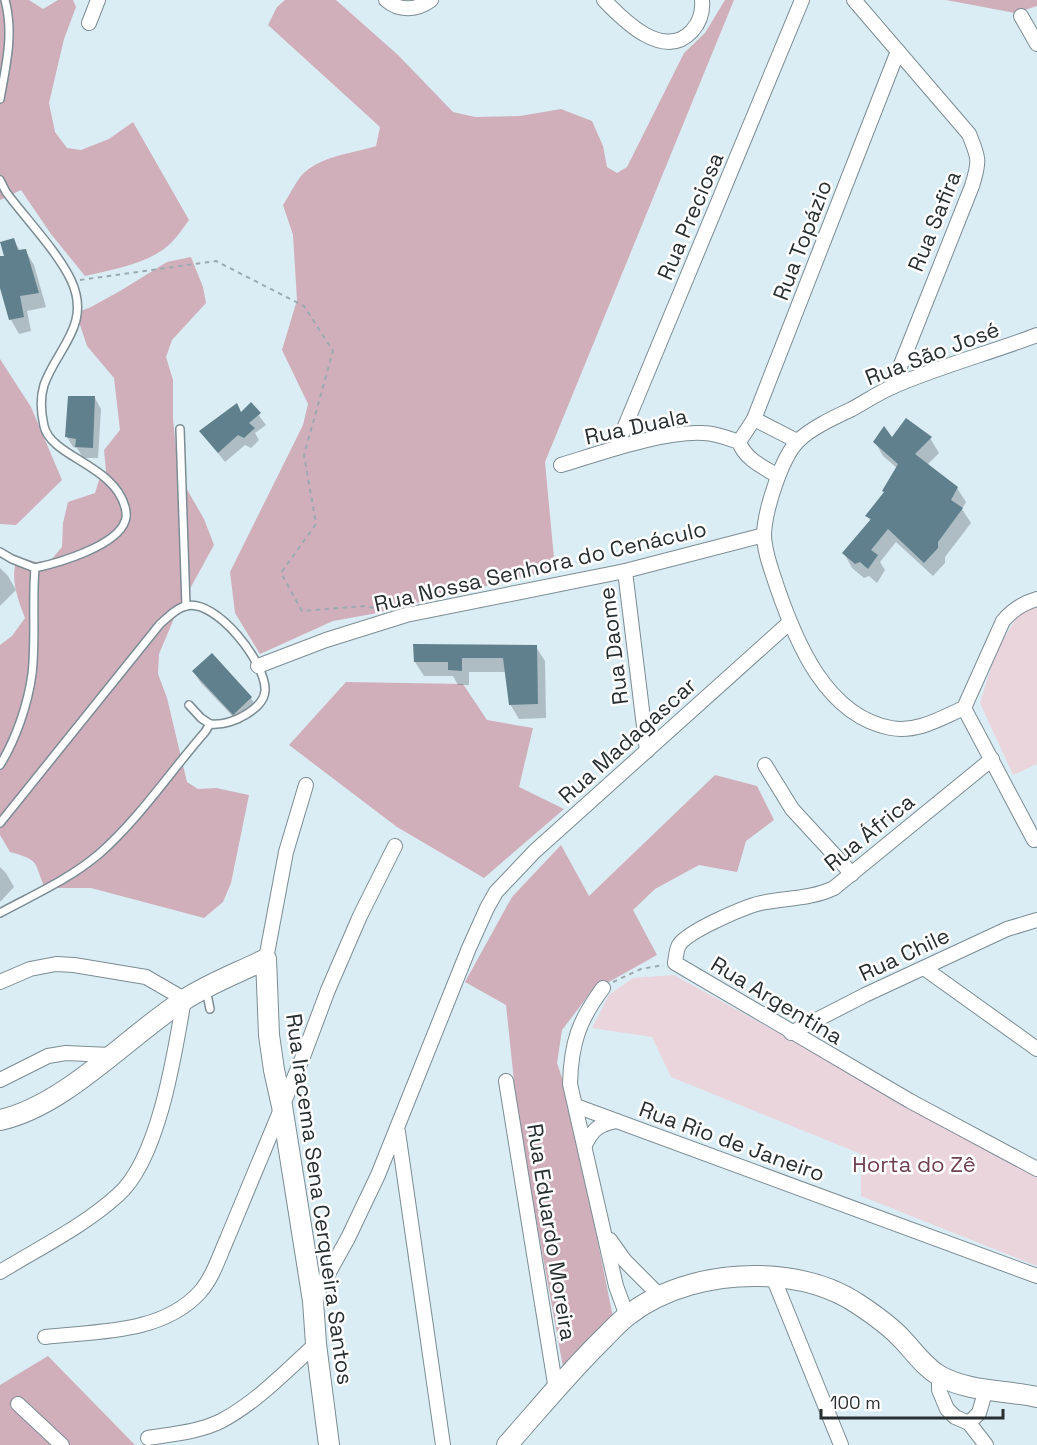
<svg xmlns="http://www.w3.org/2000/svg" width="1037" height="1445" viewBox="0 0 1037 1445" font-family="'Space Grotesk',sans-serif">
<rect width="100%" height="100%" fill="#daedf4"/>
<!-- green -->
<g fill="#ebd5dc">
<path d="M1037 607V764L1013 775 980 703 997 649 1020 612Z"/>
<path d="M674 975 1037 1176V1266L861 1196V1154L671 1077 652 1037 592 1028 609 995 633 978Z"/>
</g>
<!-- forest -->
<g fill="#d0afba">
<path d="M0 0H29L43 9 58 0H73L76 7 64 39 49 103 55 132 67 148 81 150 109 139 133 122 189 220C183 228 178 236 171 243 149 264 114 269 85 276L51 234 21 190 0 200Z"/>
<path d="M285 0H336L398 55 453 112 475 117 520 116 561 109 592 121 603 146 607 167 617 173 627 167 684 53 705 33 725 0H734L545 462 555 569 372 614 333 621 260 654 235 613 230 572 303 425 308 404 282 350 297 300 293 235 283 205C289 196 294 185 301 176 319 156 351 154 376 146L380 127 268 25 277 7Z"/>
<path d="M946 0H1037V6L1015 13Z"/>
<path d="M191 257 203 287 206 303 172 340 166 357 173 380V419L177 458 185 486 204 519 214 545 175 616 159 654 158 674 167 698 187 782 198 789 216 788 249 795 231 883 223 902 204 918 91 888H45C33 862 42 861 10 852L0 835V645L12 636 25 618C18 600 8 573 19 557L36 562 51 560 62 547 63 523 68 502 95 493 100 477 106 471 104 450 120 430 114 378 87 346 76 313 91 307 120 291 167 262Z"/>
<path d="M0 359 31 407 62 480 16 525 0 524Z"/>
<path d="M346 682 463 684 487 720 533 728 519 787 564 809 484 878 397 827 289 745Z"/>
<path d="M715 775 757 786 774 820 746 841 737 872 699 865 655 889 633 910 657 955 591 992 562 1030 557 1063 568 1095 613 1317 563 1367 518 1119 506 1005 465 982 512 897 561 845 589 896Z"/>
<path d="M48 1356 135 1445H0V1385Z"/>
</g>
<!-- shadow -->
<g fill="#0003">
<path d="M14 240 20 251 25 250 34 265 46 307 27 311 31 331 19 334 11 320 0 283V258L5 257Z"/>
<path d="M95 398 101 409 98 458H83L77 448 73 447 67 437Z"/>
<path d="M251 405 266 425 255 433 259 440 251 448 245 445 225 462 201 431 241 414Z"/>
<path d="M930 438 939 453 927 465 957 488 966 502 962 509 971 523 945 557V563L933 576 896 542 880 562 885 570 877 583 869 576 864 578 852 568 844 553 871 522 867 516 885 494 897 468 883 456 875 442Z"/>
<path d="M0 568 8 576 16 590 0 606Z"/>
<path d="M536 647 545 661 546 718 519 719 510 704 505 672H469V685H458L453 676H424L415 662Z"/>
<path d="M194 672 251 698 257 708 240 724 200 682Z"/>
<path d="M0 867 6 873 14 887 0 902Z"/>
</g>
<!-- building -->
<g fill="#61808d">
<path d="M14 238 18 250 26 249 39 293 20 296 24 317 9 320 0 288V256H4L0 242Z"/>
<path d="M68 396H95L93 448 75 447 76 439 65 437Z"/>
<path d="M251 402 261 413 249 423 255 428 244 438 238 435 218 453 199 431 237 403 241 412Z"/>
<path d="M906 418 932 437 915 454 958 487 951 500 963 508 938 542V548L924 563 888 529 871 550 878 555 868 569 860 562 855 564 842 553 871 519 865 516 884 492 882 491 898 464 873 442 884 426 892 437Z"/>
<path d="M413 644 537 645 538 704 509 705 503 658H462V671L448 670V662H414Z"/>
<path d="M212 653 252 697 233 715 192 671Z"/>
</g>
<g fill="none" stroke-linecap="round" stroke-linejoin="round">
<defs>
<g id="lane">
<path d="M0 99C6 66 14 33 5 0"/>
<path d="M0 180 6 192C26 219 57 251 71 280 92 325 57 348 44 385 40 398 41 413 44 426 51 457 114 465 125 507 126 511 127 517 125 521 117 546 58 563 35 568 32 602 36 640 32 674 28 704 16 739 0 765"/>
<path d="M180 429 186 606"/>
<path d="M0 552 12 559 35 568"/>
<path d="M189 705 201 718 210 724"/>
<path d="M0 823 160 624C167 618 176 608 186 606 216 598 267 664 265 691 264 702 255 709 245 715 235 721 222 725 210 724L205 732C170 772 139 819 99 854 68 880 35 894 0 913"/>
<path d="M206 989 210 1009"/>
</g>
<g id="street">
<path d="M386 0C400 12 417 10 431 0"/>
<path d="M604 0C624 21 664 61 692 31 700 22 703 11 702 0"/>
<path d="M854 0 969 134C979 158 980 161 972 186L892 387"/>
<path d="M1021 16 1037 44"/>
<path d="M89 23 98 0"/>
<path d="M1037 335C990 353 937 367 892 387 878 393 865 402 852 409 835 417 811 428 798 441 781 458 765 511 764 534 764 552 772 571 777 587 796 642 826 716 891 728 917 733 941 718 964 708L1003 621C1013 609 1023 603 1037 599"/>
<path d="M754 419 797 441"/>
<path d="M739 442 754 419 898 51"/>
<path d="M616 448 802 0"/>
<path d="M561 465C601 453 662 431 703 433 715 433 728 438 739 442 745 459 763 467 778 476"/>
<path d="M625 571 647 751"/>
<path d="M258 666 326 640 406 615 625 571 764 535"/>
<path d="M964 708 1034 840"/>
<path d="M992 759 834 888C811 899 785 898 761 903 744 907 688 931 679 945 676 951 676 957 675 963L910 1101 1037 1169"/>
<path d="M765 765 792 809 852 874"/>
<path d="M266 959 286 852 306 785"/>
<path d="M924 968 1037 1049"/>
<path d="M0 982 30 969 56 964 74 965 146 977 184 999C175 1052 159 1159 118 1195 84 1226 39 1248 0 1272"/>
<path d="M603 988C579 1020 571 1043 570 1084L616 1286 627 1316"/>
<path d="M791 1033 865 995 1007 929 1037 920"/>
<path d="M0 1080 48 1056 66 1053 110 1055"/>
<path d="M506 1081 556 1390"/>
<path d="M576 1106 1037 1276"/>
<path d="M398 1132 443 1445"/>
<path d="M585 1145C592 1130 599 1124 616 1121"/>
<path d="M610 1240 625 1261 660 1296"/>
<path d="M773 1277 841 1445"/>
<path d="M313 1301 348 1238 378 1175 469 948 487 908 496 892 535 851 789 623"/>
<path d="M45 1337C97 1331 162 1334 200 1292 213 1277 219 1257 227 1239L304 1054 328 990 360 916 395 846"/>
<path d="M939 1375V1390L947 1409 955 1417 969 1423 986 1445"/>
<path d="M18 1404 62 1445"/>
<path d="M969 1423 979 1413 986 1389"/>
<path d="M148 1438C172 1434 199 1432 221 1421 257 1402 286 1371 316 1344"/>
</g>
<g id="secondary">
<path d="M0 1120C65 1106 128 1036 184 1000 208 984 240 972 266 959L269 1035 274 1070 282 1106 313 1301 316 1344 329 1445"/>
<path d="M507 1445C539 1409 570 1371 604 1338 612 1330 619 1322 627 1316 664 1287 714 1275 760 1276 795 1277 828 1284 858 1304 873 1314 889 1325 901 1338 913 1350 924 1367 940 1376 969 1392 1005 1390 1037 1397"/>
</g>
</defs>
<!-- lane casing -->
<use href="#lane" stroke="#7c8c93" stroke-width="10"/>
<!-- street casing -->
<use href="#street" stroke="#7c8c93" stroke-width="16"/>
<!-- secondary casing -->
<use href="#secondary" stroke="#7c8c93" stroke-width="22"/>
<!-- path -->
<g stroke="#9baaaf" stroke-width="2" stroke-dasharray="4.5 4.5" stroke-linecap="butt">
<path d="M80 280 216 261 304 306 333 351 304 455 316 524 281 573 302 611 364 606 381 609"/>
<path d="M613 982 641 969 664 965"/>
</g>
<!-- lane -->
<use href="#lane" stroke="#fff" stroke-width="7"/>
<!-- street -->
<use href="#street" stroke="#fff" stroke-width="14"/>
<!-- secondary -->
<use href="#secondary" stroke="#fff" stroke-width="20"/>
</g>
<g text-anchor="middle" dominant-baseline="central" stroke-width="5" stroke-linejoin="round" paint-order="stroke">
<!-- street labels -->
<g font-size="22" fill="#282f31" stroke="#fff">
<text transform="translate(690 216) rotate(-67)">Rua Preciosa</text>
<text transform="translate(934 221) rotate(-68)">Rua Safira</text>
<text transform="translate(802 240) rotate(-69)">Rua Topázio</text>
<text transform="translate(932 353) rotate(-21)">Rua São José</text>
<text transform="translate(636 426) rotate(-12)">Rua Duala</text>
<text transform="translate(540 566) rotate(-13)">Rua Nossa Senhora do Cenáculo</text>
<text transform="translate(613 646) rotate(-97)">Rua Daome</text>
<text transform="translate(627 740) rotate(-42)">Rua Madagascar</text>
<text transform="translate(869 832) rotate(-39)">Rua África</text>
<text transform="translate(904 954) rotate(-25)">Rua Chile</text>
<text transform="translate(777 1000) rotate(31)">Rua Argentina</text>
<text transform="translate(732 1141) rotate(20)">Rua Rio de Janeiro</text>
<text transform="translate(320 1199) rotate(82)">Rua Iracema Sena Cerqueira Santos</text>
<text transform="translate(552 1232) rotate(81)">Rua Eduardo Moreira</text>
</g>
<!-- park labels -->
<g font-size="22" fill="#704153" stroke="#fff">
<text x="914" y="1164">Horta do Zê</text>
</g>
</g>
<!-- scale -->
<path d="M821 1409v9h182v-9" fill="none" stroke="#282f31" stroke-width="3"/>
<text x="830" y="1409" font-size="18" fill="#282f31" stroke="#ffffff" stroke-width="4.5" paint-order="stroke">100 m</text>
</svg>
